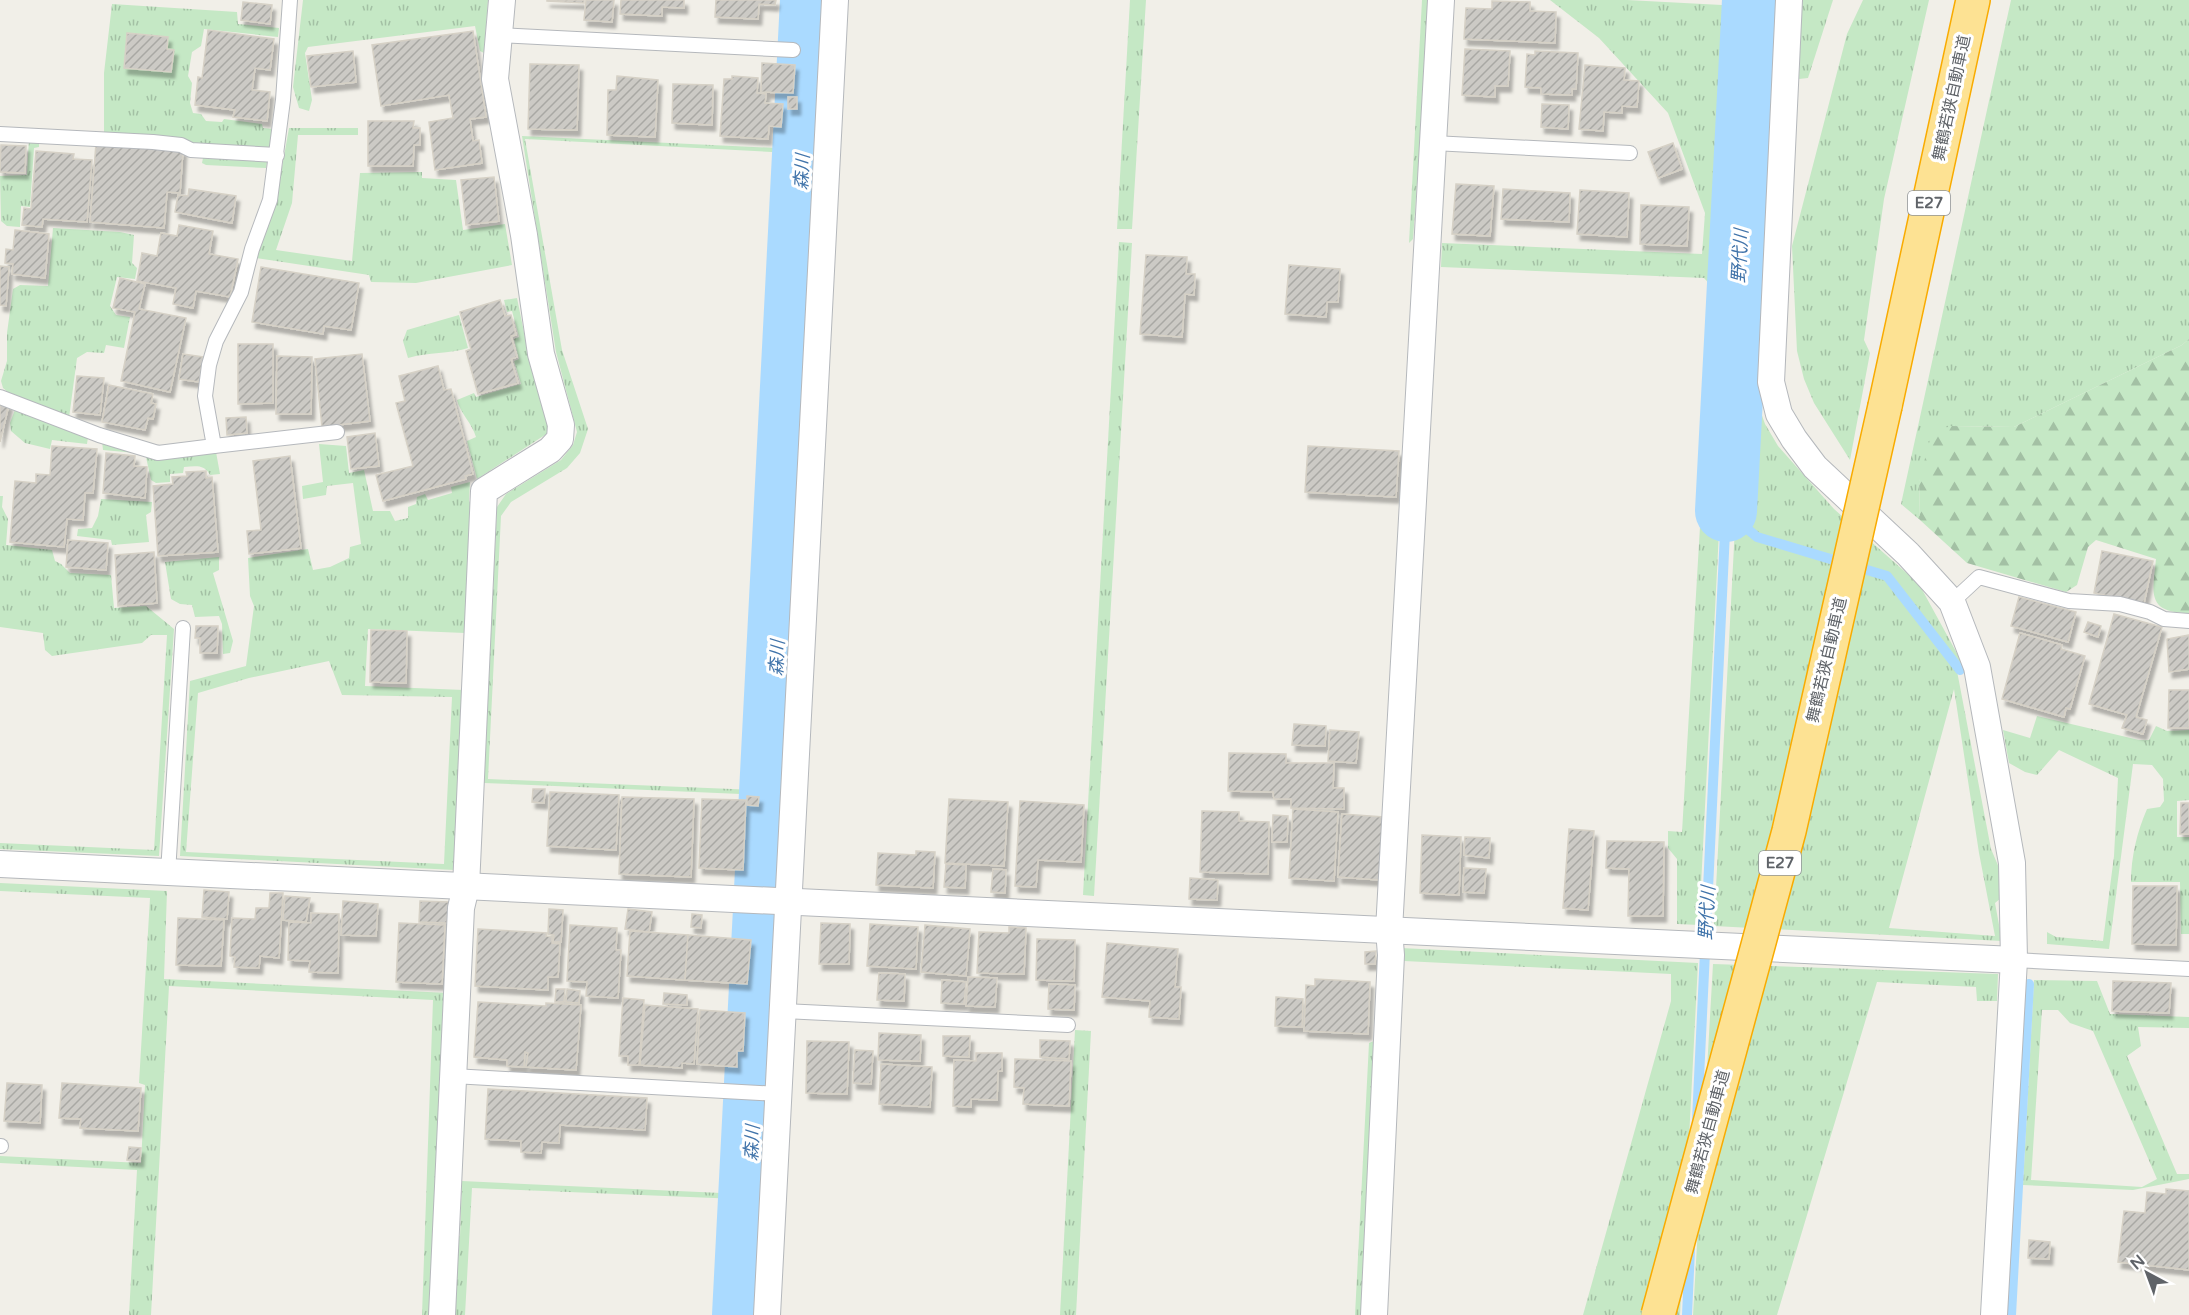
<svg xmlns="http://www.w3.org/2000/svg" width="2189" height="1315" viewBox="0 0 2189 1315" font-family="'Varela Round','Noto Sans JP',sans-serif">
<defs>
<pattern id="grass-tufts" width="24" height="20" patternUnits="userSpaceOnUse" patternTransform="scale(1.5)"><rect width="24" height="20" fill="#c5e8c5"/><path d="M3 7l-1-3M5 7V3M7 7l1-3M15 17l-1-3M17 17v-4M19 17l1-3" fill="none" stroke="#a3c0a4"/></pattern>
<pattern id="forest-firs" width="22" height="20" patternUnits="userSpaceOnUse" patternTransform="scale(1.5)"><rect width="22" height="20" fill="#c5e8c5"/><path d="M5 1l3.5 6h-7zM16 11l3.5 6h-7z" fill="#a3c0a4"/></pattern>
<pattern id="building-hatch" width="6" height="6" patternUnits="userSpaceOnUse" patternTransform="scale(1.5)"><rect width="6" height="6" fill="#cccac5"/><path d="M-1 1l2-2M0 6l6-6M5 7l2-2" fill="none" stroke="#a9a8a4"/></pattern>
<filter id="shadow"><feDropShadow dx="3.5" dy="6" stdDeviation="1.5" flood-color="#0004"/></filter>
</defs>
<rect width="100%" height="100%" fill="#f1efe8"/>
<!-- grass -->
<g fill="url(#grass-tufts)" fill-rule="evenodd">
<path d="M303 0H488L484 53 480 51 475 26 308 47 305 53 312 100 309 111 299 108 293 87Z"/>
<path d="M1130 0H1146L1132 229H1117Z"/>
<path d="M1422 0H1430L1413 239 1409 243Z"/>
<path d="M1550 0H1627L1722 5 1723 0H1746L1699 925 1677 924V859L1668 848V831L1682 832 1714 289 1704 278 1441 267 1442 243 1702 254 1705 213 1668 113 1599 38Z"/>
<path d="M1760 0H1775L1760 304 1754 313H1743Z"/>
<path d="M1802 0H1833L1808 78 1799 79Z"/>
<path d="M1863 0H1929L1884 199 1864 340 1870 353 1850 460 1814 403 1804 379 1797 351 1792 246 1847 34Z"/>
<path d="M2011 0H2189V339L2182 345 2014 427 1951 426 1919 481 1920 520 1901 504Z"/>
<path d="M112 4 237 12 238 24 279 28 278 37 204 29 201 46 192 52 188 76 192 83 190 103 193 113 201 114 206 121 222 122 224 119 262 124 263 128 273 129 266 168 206 165 202 163 203 158H239L155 136 104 133V73Z"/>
<path d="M289 128H358V135H298L292 203 276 250 352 261 360 173 422 172V178L456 180 463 230 505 224 512 265 416 283 371 282 369 275 256 258 276 201Z"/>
<path d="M522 136 798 149 765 795 484 783 497 507 506 494 561 460 573 445 577 432 556 352ZM525 139 792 153 759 777 756 790 488 779 501 516 511 502 567 468 580 453 588 429 562 350Z"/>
<path d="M29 139 39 140V147L34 148 30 207 21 206 20 227 7 226 1 221 0 176 27 175Z"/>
<path d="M53 228 120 232 134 235 132 263 137 268 135 279 117 277 110 306 116 315 130 317 124 348 106 345 104 353 87 352 77 358 69 418 10 394 3 388 1 381 7 361V333L13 289 20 285 48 286Z"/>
<path d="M1119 242 1132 243 1094 896 1083 895Z"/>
<path d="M517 298 527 347 550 426 548 433 477 479 467 441 476 437C472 423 460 413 457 400L474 393 476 397 521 384 514 361 519 359 514 339 519 337 512 311 507 312 504 300Z"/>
<path d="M459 315 468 348C449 354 429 352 408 358L403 341 407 330Z"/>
<path d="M1745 337H1757L1758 404 1765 424 1778 446 1834 509 1919 584 1965 668 1957 671 1991 849 2000 870 2001 898 1995 903 2002 941 1714 926ZM1954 689 1979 853 1995 936 1889 928Z"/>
<path d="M16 407 88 437 87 444 52 440 50 449 25 443 11 431 10 423Z"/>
<path d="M102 441 157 459 216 452 220 474 210 475C205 464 195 466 184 467L183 473 170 474V482L156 483 151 480 146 457 136 453 103 450Z"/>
<path d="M319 444 346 446 349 473 364 470 373 511H390L395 521 408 518V507L416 504 417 497 425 494 428 500 452 493 451 487 470 482 469 501 473 506 465 633 368 629 365 686 464 690 454 870 180 856 190 681 246 666 254 606 250 596 248 558 308 549 313 570 330 567 349 558 350 547 361 544 353 483 327 486 326 495 303 499 302 486 323 482ZM329 661 342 695 452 697 444 864 186 852 198 693 249 678Z"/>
<path d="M0 496H3L2 507 8 519 6 545 52 550 55 561 61 564 70 573 111 575 114 608 146 606 174 629 159 856 0 849V843L154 850 167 635H151L142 643 52 656 45 650 43 633 0 627Z"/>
<path d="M101 499 152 502 151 512 146 515 149 542 112 545 111 540 77 536 78 529 92 528 98 516Z"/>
<path d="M219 557V570L213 573 233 641 230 653 223 654 222 624 219 616 195 617 192 605 180 604 171 599 165 562Z"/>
<path d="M2037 716 2139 740H2149L2156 726 2167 731 2189 730V800L2177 801V837H2189V934H2181L2180 882H2131C2131 857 2137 832 2147 809L2160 807 2164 801 2163 779 2152 765 2133 764 2109 949 2047 944V932L2056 937 2103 941 2114 856 2118 778 2059 750 2037 775 2025 772 2009 763 2003 730 2030 738Z"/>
<path d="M0 883 167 891 164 979 448 993 433 1315H422L433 1000 169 986 151 1315H129L137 1170 0 1163V1156L141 1163 145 1085 139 1083 150 898 0 891Z"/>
<path d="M1378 948 1384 949 1366 1315H1355L1369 1043 1374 1041Z"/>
<path d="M1401 948 1698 963 1680 1315H1583L1671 1001V974L1404 961 1385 1315Z"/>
<path d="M1713 964 1998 974 1997 1001H1977L1976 987 1877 982 1777 1315H1693Z"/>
<path d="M2034 980 2097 981 2110 1014 2189 1017V1028L2138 1027 2141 1046 2127 1056 2177 1174H2189V1179L2133 1190 2023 1185ZM2042 1010H2058L2070 1023 2093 1031 2157 1179 2142 1187 2031 1180Z"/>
<path d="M1075 1030 1091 1031 1076 1315H1060Z"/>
<path d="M462 1181 743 1194 737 1315H732L738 1199 472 1188 465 1315H451L455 1237 460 1236Z"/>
</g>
<!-- forest -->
<path fill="url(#forest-firs)" d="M2189 339V613C2145 613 2153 591 2156 559L2096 540 2088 547 2077 585 2066 592 1967 563 1920 520 1919 481 1932 432 1951 426 2014 427 2182 345Z"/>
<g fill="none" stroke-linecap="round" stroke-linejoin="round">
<!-- stream -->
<g stroke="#aadaff" stroke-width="10">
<path d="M1726 511 1757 537 1887 576 1960 670"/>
<path d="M1697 1120 1726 511"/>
<path d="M1687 1315 1690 1249"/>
<path d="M2011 1315 2029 984"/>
</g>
<!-- river -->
<g stroke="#aadaff" stroke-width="62">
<path d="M1726 511 1753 0"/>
<path d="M743 1315 811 0"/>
</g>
</g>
<!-- building -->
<g fill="url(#building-hatch)" stroke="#d6d1c6" stroke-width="1.5" filter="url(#shadow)">
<path d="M547 0H584V3L547 1Z"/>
<path d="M586 0H614L612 22 584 20Z"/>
<path d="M621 0H684V8L662 7V16L620 14Z"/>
<path d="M716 0H776L775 5 759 4 758 19 715 17Z"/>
<path d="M1492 1 1530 2V11L1556 12 1555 43 1464 39 1466 8 1492 9Z"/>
<path d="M243 2 272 5 270 24 241 20Z"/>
<path d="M208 30 274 39 270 70 255 68 252 90 270 92 267 121 233 117 235 110 195 105 198 77 202 78Z"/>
<path d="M473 31 486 117 470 119 473 141 479 140 482 163 435 170 429 122 453 118 449 95 381 106 372 45Z"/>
<path d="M127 33 168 37 167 49 174 50 171 72 124 68Z"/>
<path d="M1465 49 1510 51 1508 86H1495V97L1462 95Z"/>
<path d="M353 51 356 82 311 87 307 56Z"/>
<path d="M1535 51 1578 53 1576 89H1572V95L1541 94V88L1525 87 1527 54 1535 55Z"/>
<path d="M762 63 795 65 793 93 761 92Z"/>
<path d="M530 64 579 65 577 130 528 129Z"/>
<path d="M1585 65 1625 68 1624 80 1639 81 1637 107 1622 106V113L1604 112 1603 131 1579 129Z"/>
<path d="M617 76 658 80 655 137 607 135 608 90H616Z"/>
<path d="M732 76 758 78 757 93 766 94 765 103 783 104 781 127 769 126 768 139 720 136 724 79H732Z"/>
<path d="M673 84 713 85 712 125 672 123Z"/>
<rect x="788" y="97" width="9" height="12"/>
<path d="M1542 104 1569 105 1568 129 1541 127Z"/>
<path d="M368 121H414L413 128H420V145H414L413 166H368Z"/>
<path d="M96 143 183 150 180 193 167 192 164 228 90 222Z"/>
<path d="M1673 143 1682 169 1658 178 1648 152Z"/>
<path d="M1 145 26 146 25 173 0 172Z"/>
<path d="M36 151 74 154 73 159 92 160 87 222 43 219 42 227 22 225 24 208 31 209Z"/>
<path d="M494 177 499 221 466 225 461 180Z"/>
<path d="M1456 184 1494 186 1490 236 1452 234Z"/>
<path d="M189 189 236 196 232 223 175 212 178 195 188 196Z"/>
<path d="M1503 189 1570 193 1569 222 1501 219Z"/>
<path d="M1580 190 1629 193 1627 237 1577 234Z"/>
<path d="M1641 205 1689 207 1687 246 1640 244Z"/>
<path d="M179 225 213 231 209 254 238 259 230 297 196 291 193 308 173 304 176 288 137 281 142 253 157 256 161 233 177 236Z"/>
<path d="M15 230 49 234 45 278 12 274 13 264 5 263 6 249 13 250Z"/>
<path d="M1146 255 1187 257 1186 274H1195L1194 295 1185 294 1182 337 1140 334Z"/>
<path d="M1289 265 1340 269 1338 302H1327L1326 317 1285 314Z"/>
<path d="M0 266 9 267 6 306 0 305Z"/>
<path d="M261 267 359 283 351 330 324 326 323 334 252 322Z"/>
<path d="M120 278 145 284 139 309 186 318 170 392 121 381 135 312 113 308Z"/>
<path d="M500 300 505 316 511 315 516 335 511 336 517 357 511 359 518 383 478 394 466 351 471 349 460 312Z"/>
<path d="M238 344H273V403L238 404Z"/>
<path d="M183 354 203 357 199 382 179 379Z"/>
<path d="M362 354 370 421 322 427 315 359Z"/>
<path d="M277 356 312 357 311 414H276Z"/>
<path d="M438 366 444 390 451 389 473 474 465 476 466 479 383 501 376 475 413 466 396 403 405 401 399 376Z"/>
<path d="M77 376 104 378 100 415 73 412Z"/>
<path d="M109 385 153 394 151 403 156 404 153 419 148 418 145 430 102 422Z"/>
<path d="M0 402 9 404 0 442Z"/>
<path d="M246 417 247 433 227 435 226 418Z"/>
<path d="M375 433 379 466 351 469 347 437Z"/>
<path d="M52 446 97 449 93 493H85L83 520 67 519 64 547 10 542 15 481 36 483V474L50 475Z"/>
<path d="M1308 446 1399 451 1396 497 1305 492Z"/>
<path d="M106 453 135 456 134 466 147 467 145 498 103 493Z"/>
<path d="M290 456 301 548 249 554 247 531 261 530 253 461Z"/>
<path d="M206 471V478L212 477 218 552 158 556 153 486 173 484 172 477 187 476 186 472Z"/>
<path d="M68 540 108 543 106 570 66 567Z"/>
<path d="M2102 551 2153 561 2144 603 2094 593Z"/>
<path d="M154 552 157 603 118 606 115 555Z"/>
<path d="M2019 597 2076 612 2068 642 2011 626Z"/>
<path d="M2114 614 2162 627 2136 717 2147 720 2143 734 2122 728 2127 715 2089 704Z"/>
<path d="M2088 622 2101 626 2098 637 2084 632Z"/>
<path d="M196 626H218L217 653H200V638H195Z"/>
<path d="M371 630 407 631 406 683 370 682Z"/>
<path d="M2020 633 2062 645 2061 649 2085 656 2070 709 2066 708 2064 717 2002 699Z"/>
<path d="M2189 635V669L2169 672 2167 639Z"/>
<path d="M2169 690H2189V728H2168Z"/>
<path d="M1294 724 1326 726 1325 746 1292 745Z"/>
<path d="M1330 730 1359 732 1356 763 1328 761Z"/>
<path d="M1229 753 1286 754V763H1334L1333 788H1344V809L1291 808V799H1274L1273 792 1228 791Z"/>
<path d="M533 789H545L544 803 532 802Z"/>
<path d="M550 792 619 795 616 850 547 846Z"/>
<path d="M747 796 759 797 758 806 747 805Z"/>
<path d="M622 797 694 799 691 877 619 874Z"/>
<path d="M702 799 746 800 743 870 699 868Z"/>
<path d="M949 799 1008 802 1004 866 945 863Z"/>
<path d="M1020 801 1084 805 1081 862 1038 860 1036 887 1015 886Z"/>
<path d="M2181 803H2189V834H2180Z"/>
<path d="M1293 809 1338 812 1334 881 1289 878Z"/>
<path d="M1202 811 1239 812V821L1269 822 1268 874 1200 872Z"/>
<path d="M1342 814 1384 817 1380 880 1338 877Z"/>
<path d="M1273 815 1288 816 1287 842H1272Z"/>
<path d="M1569 829 1594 831 1588 910 1563 908Z"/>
<path d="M1422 835 1461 837 1459 895 1420 893Z"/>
<path d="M1465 837 1490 838 1489 858 1464 855Z"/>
<path d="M1607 841 1664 842 1663 916H1628L1629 869 1606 868Z"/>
<path d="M916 851 935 852 933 888 876 885 878 853 916 855Z"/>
<path d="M946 864 966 865 965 888 944 887Z"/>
<path d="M1464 868 1486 869 1484 893 1463 892Z"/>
<path d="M993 869 1006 870 1005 893 991 892Z"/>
<path d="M1190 878 1218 880 1217 900 1189 899Z"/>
<path d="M2133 886H2177L2176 945 2132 944Z"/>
<path d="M204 890 229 892 227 919 202 917Z"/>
<path d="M270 893H283L279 958 260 956 259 968 234 967 235 957 230 956 232 918 255 919 256 908H269Z"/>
<path d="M285 896 310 898 306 922 283 920Z"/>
<path d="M343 901 378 904 376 936 341 935Z"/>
<path d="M420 901 449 902 447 923 419 922Z"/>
<path d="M549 909 563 910 561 942H553L554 935 548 934Z"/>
<path d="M628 909 652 912 649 932 625 929Z"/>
<path d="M311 913 339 914 338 973 309 972 310 961 288 960 289 922 311 923Z"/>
<path d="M692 914 702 915 701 928 691 927Z"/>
<path d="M178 918 224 920 221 966 176 965Z"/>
<path d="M399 923 445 925 442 984 396 982Z"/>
<path d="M821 923 850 924 849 964H819Z"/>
<path d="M870 924 918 927 916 969 867 966Z"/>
<path d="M570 925 617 928 616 950H621L618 998 586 996 587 982 567 981Z"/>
<path d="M925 925 970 929 966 976 921 972Z"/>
<path d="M1009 927 1026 928 1024 974 977 973 979 932 1009 933Z"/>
<path d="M478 929 547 933 546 936 552 937V943L560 944 558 977H548V990L475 986Z"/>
<path d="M630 931 688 935 685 980 627 976Z"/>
<path d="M688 935 751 940 747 984 685 980Z"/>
<path d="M1037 939 1075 940 1074 981 1036 980Z"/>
<path d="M1107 943 1178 949 1175 987H1181L1179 1019 1149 1017 1150 1001 1102 997Z"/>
<path d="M1376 951 1375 964H1365V952Z"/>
<path d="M879 973 905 974 904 1001 877 1000Z"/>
<path d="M968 977 997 978 995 1007 966 1006Z"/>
<path d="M1315 979 1370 982 1368 1034 1304 1031 1306 985 1315 986Z"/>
<path d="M942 980 966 982 964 1004 941 1003Z"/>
<path d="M2113 981 2171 983 2169 1013 2112 1011Z"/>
<path d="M1049 984 1075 985 1074 1010 1048 1009Z"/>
<path d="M556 989H565L564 1002H555Z"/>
<path d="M567 989 580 991 579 1003 566 1002Z"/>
<path d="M664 993 687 995V1005L663 1004Z"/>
<path d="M1276 997 1303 999 1302 1027 1275 1026Z"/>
<path d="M623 998 644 1000 639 1065H628V1056H619Z"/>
<path d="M478 1002 546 1006V1003L581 1005 576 1070 526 1067 528 1053 525 1052 524 1067 507 1066V1060L474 1057Z"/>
<path d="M645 1005 698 1009 694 1064 682 1063V1068L640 1065Z"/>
<path d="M700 1010 745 1013 743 1051H737V1067L697 1064Z"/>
<path d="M879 1033 921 1035 920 1061 878 1060Z"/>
<path d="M943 1036H970L969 1057 943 1056Z"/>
<path d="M1040 1040 1070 1041 1069 1059 1040 1057Z"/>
<path d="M807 1041 849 1042 847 1094 806 1093Z"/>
<path d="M855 1050 873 1051 871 1084 853 1083Z"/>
<path d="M976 1053H1002V1071H998L997 1100 971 1099V1107L953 1106 954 1060 976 1061Z"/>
<path d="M1015 1059 1071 1061 1069 1106 1023 1104 1024 1088 1014 1087Z"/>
<path d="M881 1064 932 1067 930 1107 879 1104Z"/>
<path d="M7 1083 42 1085 40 1123 4 1121Z"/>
<path d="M62 1083 141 1088 138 1131 80 1128 81 1119 59 1118Z"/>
<path d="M488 1089 647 1098 645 1130 560 1125 559 1143 542 1142 541 1153 521 1152V1141L485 1139Z"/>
<path d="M129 1147 141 1148 140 1161 127 1160Z"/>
<path d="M2166 1189 2189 1191V1270L2118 1262 2124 1211 2145 1213 2147 1192 2166 1194Z"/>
<path d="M2029 1240 2050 1242 2049 1259 2028 1258Z"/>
</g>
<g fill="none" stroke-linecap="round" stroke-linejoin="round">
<defs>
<g id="lane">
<path d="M498 35 793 50"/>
<path d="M0 134 153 142 181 145 191 150 277 155"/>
<path d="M1433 143 1630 153"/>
<path d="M0 397 99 435 158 453 214 446 205 396 209 365 216 341 241 292 252 249 270 200 283 100 290 0"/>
<path d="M214 446 337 432"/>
<path d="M1952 602 1979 577 2069 601 2120 604 2150 612 2164 619 2189 621"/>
<path d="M168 873 183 628"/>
<path d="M2014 960 2189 969"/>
<path d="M784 1011 1068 1025"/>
<path d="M453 1076 778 1094"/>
<path d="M0 1146H1"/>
</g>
<g id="street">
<path d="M1789 0 1771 382 1779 414 1794 439 1815 467 1908 554 1952 602 1977 667 2012 863 2014 960 1994 1315"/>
<path d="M0 864 2014 960"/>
<path d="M442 1315 461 908 466 887 484 491 550 450 560 439 561 425 541 354 524 235 495 79 502 0"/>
<path d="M767 1315 835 0"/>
<path d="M1374 1315 1391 955 1389 930 1441 0"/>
</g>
<path id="highway" d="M1885 406 1973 0"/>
</defs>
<!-- lane casing -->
<use href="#lane" stroke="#b5b8bc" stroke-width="16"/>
<!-- street casing -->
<use href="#street" stroke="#b5b8bc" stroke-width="28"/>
<!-- highway casing -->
<use href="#highway" stroke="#f9ab00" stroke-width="36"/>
<!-- lane -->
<use href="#lane" stroke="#fff" stroke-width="14"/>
<!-- street -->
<use href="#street" stroke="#fff" stroke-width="26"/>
<!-- highway -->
<use href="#highway" stroke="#fde293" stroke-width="33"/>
<defs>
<path id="highway-bridge" d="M1658 1315 1789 831 1885 406"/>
</defs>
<!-- highway-bridge casing -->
<use href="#highway-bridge" stroke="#f9ab00" stroke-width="36" stroke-linecap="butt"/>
<!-- highway-bridge -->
<use href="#highway-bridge" stroke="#fde293" stroke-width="33"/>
</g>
<g text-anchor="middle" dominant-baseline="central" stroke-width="6" stroke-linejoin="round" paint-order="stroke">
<!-- shield labels -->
<g fill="#fff" stroke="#8f9295" stroke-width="1.5">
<rect x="1908" y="191" width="42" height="24" rx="4.5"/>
<rect x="1759" y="851" width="42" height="24" rx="4.5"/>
</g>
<g font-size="15" font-weight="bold" fill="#5f6368">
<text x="1929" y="203">E27</text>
<text x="1780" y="863">E27</text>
</g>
<!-- street labels -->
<g font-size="16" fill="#5f6368" stroke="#fff">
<text transform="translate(1952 98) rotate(-78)">舞鶴若狭自動車道</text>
<text transform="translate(1827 660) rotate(-77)">舞鶴若狭自動車道</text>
<text transform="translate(1708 1132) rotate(-75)">舞鶴若狭自動車道</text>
</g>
<!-- water labels -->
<g font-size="18" font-style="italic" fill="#4174aa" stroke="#fff">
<text transform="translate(802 172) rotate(-87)">森川</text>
<text transform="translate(1740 256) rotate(-87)">野代川</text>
<text transform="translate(777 658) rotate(-87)">森川</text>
<text transform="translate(1707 913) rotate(-87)">野代川</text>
<text transform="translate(752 1143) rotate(-87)">森川</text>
</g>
</g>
<!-- north arrow -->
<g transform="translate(2147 1273) rotate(319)" stroke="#ffffff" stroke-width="4.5" paint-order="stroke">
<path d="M0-4.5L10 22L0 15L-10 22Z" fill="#5f6368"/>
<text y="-9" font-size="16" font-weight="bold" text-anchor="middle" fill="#5f6368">N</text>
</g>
</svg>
